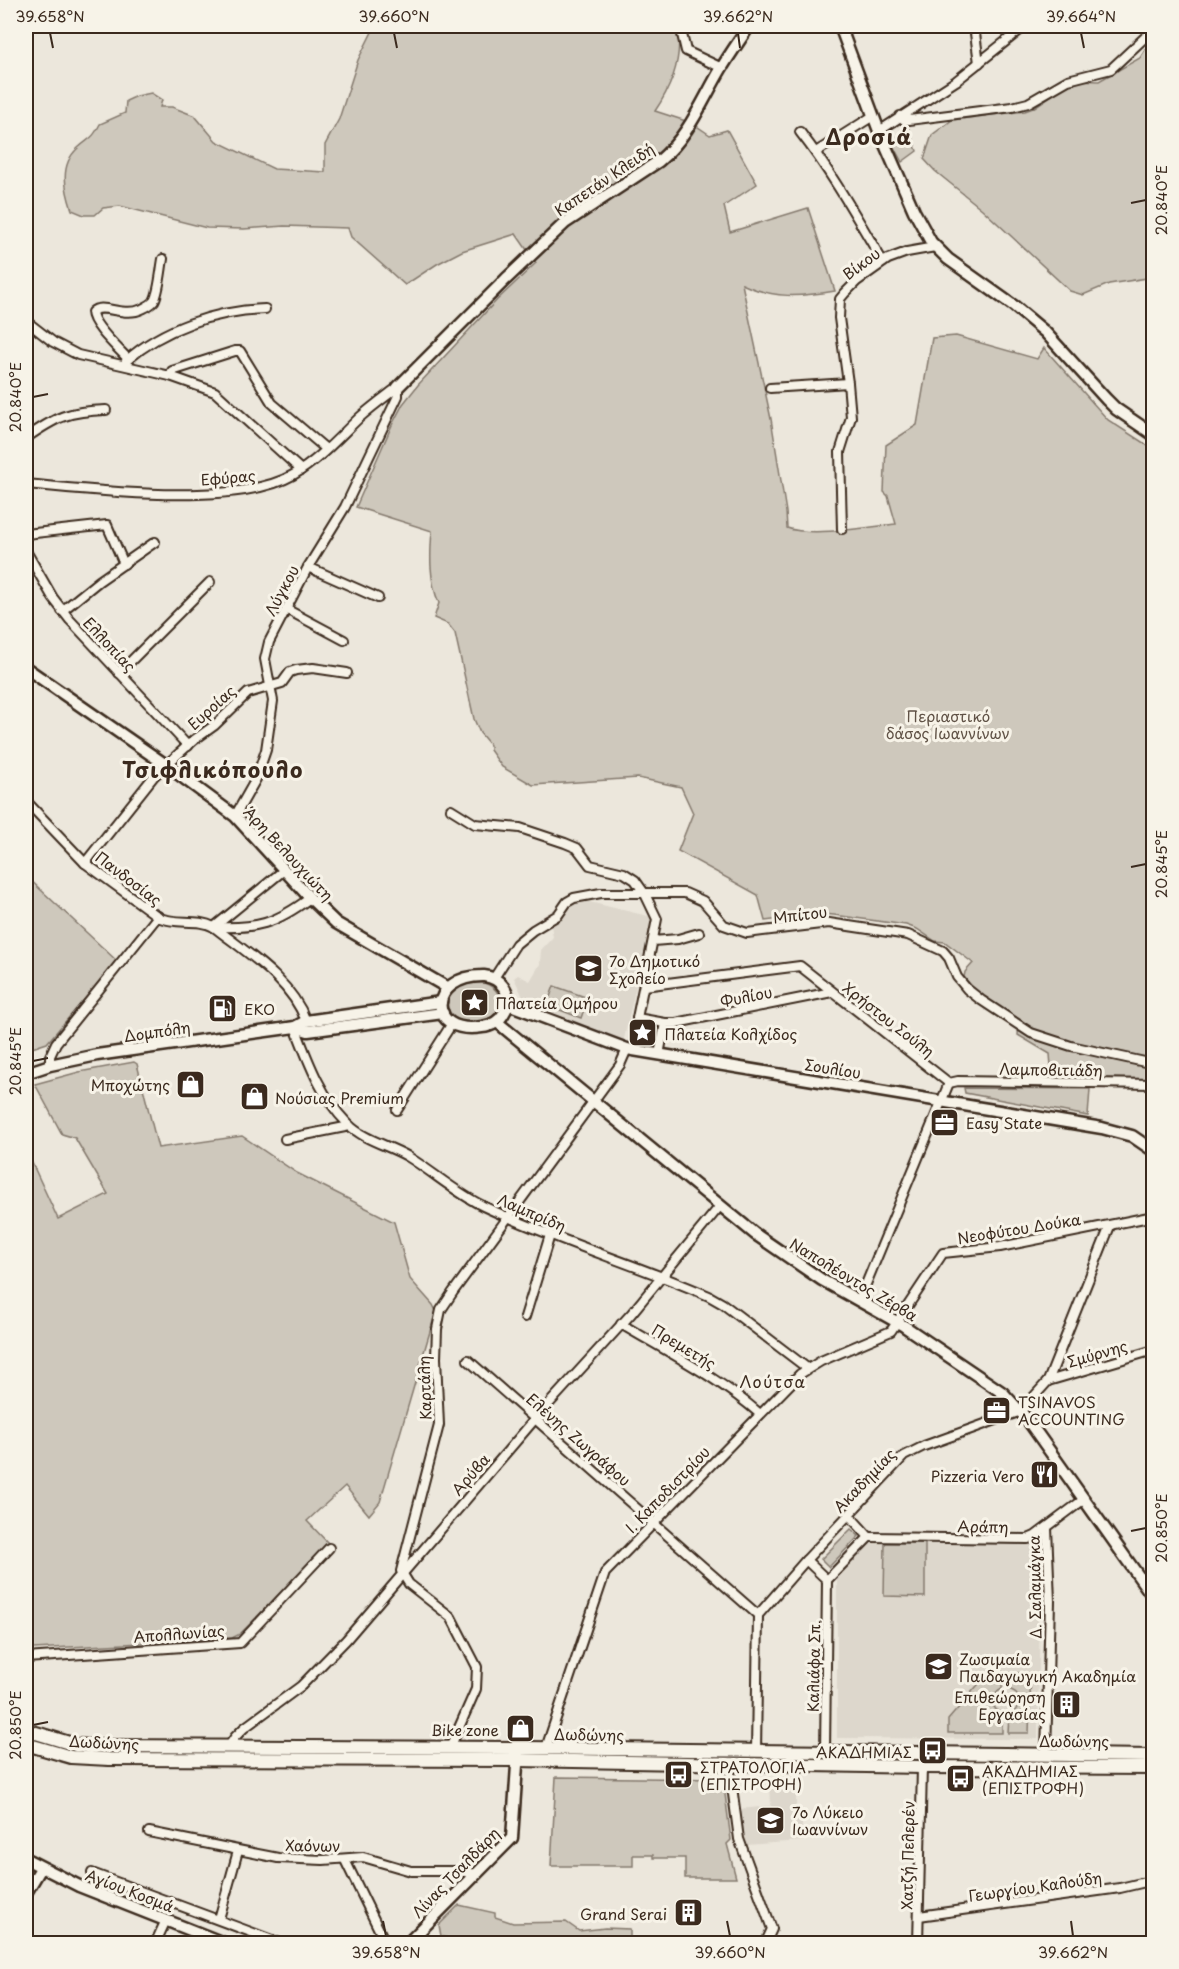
<svg xmlns="http://www.w3.org/2000/svg" width="1179" height="1969" viewBox="0 0 1179 1969" font-family="'Playpen Sans',sans-serif">
<rect width="100%" height="100%" fill="#ece7dc"/>
<filter id="ink" filterUnits="userSpaceOnUse"><feTurbulence type="fractalNoise" baseFrequency=".0167" numOctaves="2"/><feDisplacementMap in="SourceGraphic" scale="12" xChannelSelector="R" yChannelSelector="G"/><feConvolveMatrix kernelMatrix="1 2 1 2 8 2 1 2 1" color-interpolation-filters="sRGB"/></filter>
<g filter="url(#ink)">
<!-- built -->
<g fill="#ddd7cc">
<path d="M577 899 652 917 623 1043 519 1003 522 995 514 978 518 975 530 981 540 964 541 950 553 937 551 925 564 916 570 904Z"/>
<path d="M869 1544H1038L1040 1596 1038 1739 837 1738V1577Z"/>
<path d="M770 1783 796 1784V1809H802V1841L746 1845 739 1809 771 1806Z"/>
</g>
<!-- green -->
<g fill="#cec8bc" stroke="#84796d" stroke-width="1.5">
<path d="M375 26H677C683 56 672 86 655 111L692 123 710 135 727 130 757 184 724 206 730 232 808 208 835 291C800 297 774 299 742 284L771 419 786 512 787 528C811 537 869 527 896 524L888 496 884 492 886 445 917 425 932 338 956 336 1037 359 1044 348 1108 420 1153 449V1079L1052 1078 1050 1054 1018 1035 1019 1023 979 995 964 977 965 972 973 963 945 942 935 941 917 929 906 925 834 915 821 914 765 921 758 895 678 851 693 813 681 787 638 778 533 785 502 767 490 750V745L480 733 474 719 455 633 448 624 434 618 439 603C429 581 430 554 432 531L356 507 392 425 403 404 418 385 497 300 536 263 516 234 462 251 437 264 405 285 351 237 348 228 284 226 244 229 207 228 120 206 103 208 95 215H84L72 210C65 189 59 165 78 148 90 137 92 140 100 124L125 113 126 101 137 96 151 93 162 100 160 107H172L195 116 216 141 274 169 325 172V145L339 119 358 60Z"/>
<path d="M1153 37V277L1109 284 1083 295 1070 291 982 209 935 171 924 159 932 135 952 120 1025 111 1033 108 1070 83 1079 80 1099 81 1140 58Z"/>
<path d="M909 129 917 151 902 162 892 144 899 133Z"/>
<path d="M26 876 117 961 47 1043 26 1050Z"/>
<path d="M479 982C492 984 504 993 499 1008 494 1023 464 1027 453 1016 442 1006 449 991 461 985 466 982 473 982 479 982Z"/>
<path d="M554 986 588 998 581 1018 547 1005Z"/>
<path d="M134 1062 137 1064 158 1148 242 1136 297 1173 394 1222 410 1279 433 1305 436 1311 380 1502 369 1515 345 1486 307 1521 329 1544 240 1634 232 1638 34 1649 29 1643 26 1644V1150L58 1219 108 1194 75 1138 62 1134 35 1084 79 1072Z"/>
<path d="M964 1088 1090 1089 1088 1116 965 1093Z"/>
<path d="M851 1529 859 1536 829 1567 821 1559Z"/>
<path d="M885 1543H925V1597L884 1596Z"/>
<path d="M989 1672H1003L1002 1689 997 1692 993 1700 964 1701Z"/>
<path d="M1009 1673H1031L1030 1699H1019L1015 1692 1009 1689Z"/>
<path d="M1019 1704H1030L1029 1733H1008L1009 1714 1015 1711Z"/>
<path d="M993 1705 997 1711 1002 1714V1733H948V1720L960 1706Z"/>
<path d="M556 1777 723 1779 731 1840 727 1844 736 1878H685V1858H653V1855H633V1866H551Z"/>
<path d="M459 1905 495 1913V1917L513 1923 566 1922 579 1931 605 1928 630 1929V1943L467 1944 441 1936 439 1925Z"/>
</g>
<g fill="none" stroke-linecap="round" stroke-linejoin="round">
<defs>
<g id="street">
<path d="M680 26 686 51 722 68"/>
<path d="M974 26 979 63"/>
<path d="M900 116 904 120H909L1012 107 1028 103 1068 80 1111 69 1154 29"/>
<path d="M879 131 956 81 1025 26"/>
<path d="M800 132C832 173 857 218 883 262"/>
<path d="M816 152 873 116"/>
<path d="M26 321 53 342 78 355 170 376 215 392 301 470"/>
<path d="M128 359C119 349 92 325 92 312 102 302 124 318 142 309 146 307 151 305 154 301 159 293 161 270 163 259"/>
<path d="M126 361C163 328 215 311 265 309"/>
<path d="M170 376 172 371 235 351H240L272 403 326 449"/>
<path d="M770 388 848 383"/>
<path d="M26 438C56 417 68 411 106 410"/>
<path d="M26 484C92 490 236 508 293 475 318 461 338 438 359 418 371 407 385 397 398 387"/>
<path d="M842 529 840 452 851 417 848 383 839 318 840 299 845 293 857 281 888 259 907 252 935 247"/>
<path d="M26 534 107 525 124 564"/>
<path d="M26 551 53 598 70 620 188 746"/>
<path d="M308 567 378 598"/>
<path d="M286 609 344 640"/>
<path d="M62 611 99 581 155 542"/>
<path d="M119 673 210 582"/>
<path d="M26 801 85 863 160 918C178 925 197 918 214 927 247 953 291 980 306 1021"/>
<path d="M451 809 475 824 520 828 565 843 577 848 590 865 624 873 635 880 645 894 657 919 637 1018 665 1023H676L832 992"/>
<path d="M235 816 256 779 266 750 273 701 265 659 269 642 308 567 345 507 398 396V387"/>
<path d="M85 863 154 776 194 740 215 725 248 693 282 683 290 672 296 670 313 668 347 673"/>
<path d="M214 927C256 929 275 924 310 898"/>
<path d="M214 927 284 870"/>
<path d="M653 941 678 939 699 933"/>
<path d="M494 978 516 944 533 930 558 915 567 902 574 898 601 893H685L703 901 724 925 747 933 829 923 908 935 943 951 949 958 957 977 967 989 981 1000 1031 1033 1071 1046 1154 1064"/>
<path d="M644 986 800 966 949 1083 859 1301"/>
<path d="M295 1027C308 1061 321 1097 347 1123 363 1140 388 1145 407 1156 433 1172 456 1193 483 1206 557 1241 635 1264 709 1296L723 1304 807 1368"/>
<path d="M659 1055 665 1023"/>
<path d="M50 1065V1056L56 1043 158 916"/>
<path d="M949 1083 958 1081 1154 1084"/>
<path d="M397 1110 451 1025"/>
<path d="M285 1139 350 1126"/>
<path d="M525 1317 550 1235"/>
<path d="M621 1324C668 1352 719 1378 760 1414"/>
<path d="M468 1360 758 1615 756 1752"/>
<path d="M1048 1381 1154 1350"/>
<path d="M869 1537 1028 1539 1035 1536 1083 1500"/>
<path d="M806 1560 827 1580"/>
<path d="M758 1615 806 1560 904 1456 924 1446 1021 1411 1048 1381 1110 1226"/>
<path d="M26 1658 240 1643 329 1548"/>
<path d="M229 1746 235 1737 244 1728 301 1686 346 1640 535 1419 631 1314 720 1206"/>
<path d="M450 1748 476 1689 477 1667 451 1617 409 1584 401 1571 439 1425 436 1358 437 1329 441 1310 453 1292 620 1065 627 1049"/>
<path d="M546 1748 605 1573 800 1374 821 1361 891 1331 943 1253 1000 1247 1154 1216"/>
<path d="M825 1752 827 1580 869 1537 849 1515"/>
<path d="M1046 1755 1050 1601 1047 1528"/>
<path d="M729 1764 739 1839 772 1929 765 1944"/>
<path d="M149 1832 278 1858 323 1860 363 1857 411 1871H461L476 1874"/>
<path d="M345 1860 386 1944"/>
<path d="M92 1873 283 1944"/>
<path d="M919 1916 1120 1888 1154 1880"/>
<path d="M219 1919 238 1851"/>
<path d="M155 1944 166 1920"/>
<path d="M918 1944 922 1767"/>
</g>
<g id="secondary">
<path d="M840 26 879 131 914 211 931 242 948 259 1014 306 1045 332 1106 399 1116 409 1154 435"/>
<path d="M398 387 506 279 565 223 659 161C689 136 702 101 721 69 730 54 740 40 749 26"/>
<path d="M26 668 166 765 235 816 310 898 336 923 448 988"/>
<path d="M484 976C502 978 515 996 504 1013 499 1022 492 1026 482 1027 425 1036 428 975 484 976Z"/>
<path d="M508 1004 627 1049 1102 1128 1132 1136 1154 1151"/>
<path d="M497 1022 755 1234 822 1280 904 1326 1003 1393 1027 1419 1154 1598"/>
<path d="M295 1027 308 1031 443 1013"/>
<path d="M26 1073 50 1065 97 1055 295 1027 306 1021 441 1002"/>
<path d="M26 1859 79 1886 226 1944"/>
<path d="M26 1893 41 1868"/>
<path d="M407 1944 512 1838 518 1751"/>
</g>
<g id="primary">
<path d="M26 1730 76 1745 90 1746 527 1748 1154 1756"/>
<path d="M26 1744 71 1757 109 1759 517 1760 922 1767 1154 1768"/>
</g>
</defs>
<!-- street casing -->
<use href="#street" stroke="#3b2a1e" stroke-width="12"/>
<!-- secondary casing -->
<use href="#secondary" stroke="#3b2a1e" stroke-width="15"/>
<!-- primary casing -->
<use href="#primary" stroke="#3b2a1e" stroke-width="16"/>
<!-- street -->
<use href="#street" stroke="#f7f3e8" stroke-width="8"/>
<!-- secondary -->
<use href="#secondary" stroke="#f7f3e8" stroke-width="10"/>
<!-- primary -->
<use href="#primary" stroke="#f7f3e8" stroke-width="12"/>
</g>
</g>
<!-- ticks -->
<path fill="none" stroke="#3b2a1e" stroke-width="2" d="M50 33 53 48M394 33 397 48M738 33 740 48M1081 33 1084 48M1131 203 1146 200M33 397 48 394M1131 867 1146 864M33 1061 48 1058M1131 1531 1146 1528M33 1725 48 1722M383 1921 386 1936M727 1921 730 1936M1071 1921 1073 1936"/>
<!-- icons -->
<defs>
<symbol id="school-square" viewBox="-11 -11 22 22"><rect x="-9" y="-9" width="18" height="18" rx="4" fill="#3b2a1e" stroke="#f7f3e8"/><path d="M0-5L7-2L0 1L-7-2ZM-4 1L0 2.5L4 1V4Q0 6-4 4Z" fill="#fff"/></symbol>
<symbol id="sight-square" viewBox="-11 -11 22 22"><rect x="-9" y="-9" width="18" height="18" rx="4" fill="#3b2a1e" stroke="#f7f3e8"/><path d="M0-6L1.8-2.2L6-1.7L2.9 1.2L3.7 5.4L0 3.3L-3.7 5.4L-2.9 1.2L-6-1.7L-1.8-2.2Z" fill="#fff"/></symbol>
<symbol id="fuel-square" viewBox="-11 -11 22 22"><rect x="-9" y="-9" width="18" height="18" rx="4" fill="#3b2a1e" stroke="#f7f3e8"/><path d="M-5.5-6h7V0h2V4h1.3V-2.5L3-4.5l.8-.8L6-3V5H2.5V1h-1V6h-7ZM-4.2-4.7v3.2H.2V-4.7Z" fill="#fff"/></symbol>
<symbol id="shop-square" viewBox="-11 -11 22 22"><rect x="-9" y="-9" width="18" height="18" rx="4" fill="#3b2a1e" stroke="#f7f3e8"/><path d="M-5-2.5h2.3a2.7 3.5 0 0 1 5.4 0H5L5.5 6h-11ZM-1.5-2.5h3a1.5 2.3 0 0 0-3 0Z" fill="#fff"/></symbol>
<symbol id="office-square" viewBox="-11 -11 22 22"><rect x="-9" y="-9" width="18" height="18" rx="4" fill="#3b2a1e" stroke="#f7f3e8"/><path d="M-6-3h4V-5.5h4V-3h4V5H-6ZM-1-4.5V-3h2v-1.5ZM-6 0V1H6V0Z" fill="#fff"/></symbol>
<symbol id="restaurant-square" viewBox="-11 -11 22 22"><rect x="-9" y="-9" width="18" height="18" rx="4" fill="#3b2a1e" stroke="#f7f3e8"/><path d="M-5-6h1v4h1v-4h1v4h1v-4h1v5L-1.5 .5V6h-2V.5L-5-1ZM5-6V6H3V1.5H1.5Q1.5-4 5-6Z" fill="#fff"/></symbol>
<symbol id="building-square" viewBox="-11 -11 22 22"><rect x="-9" y="-9" width="18" height="18" rx="4" fill="#3b2a1e" stroke="#f7f3e8"/><path d="M-4-6H4V6H1V3H-1V6H-4ZM-2.5-4.3h1.7v1.8h-1.7ZM.8-4.3h1.7v1.8H.8ZM-2.5-1h1.7V.8h-1.7ZM.8-1h1.7V.8H.8Z" fill="#fff"/></symbol>
<symbol id="bus-square" viewBox="-11 -11 22 22"><rect x="-9" y="-9" width="18" height="18" rx="4" fill="#3b2a1e" stroke="#f7f3e8"/><path d="M-5-6H5V4H4V6H2V4H-2V6H-4V4H-5ZM-3.5-4V0h7V-4ZM-3.5 1.2v1.5H-2V1.2ZM2 1.2v1.5H3.5V1.2Z" fill="#fff"/></symbol>
</defs>
<g fill-rule="evenodd">
<use href="#school-square" x="572" y="952" width="33" height="33"/>
<use href="#sight-square" x="458" y="986" width="33" height="33"/>
<use href="#fuel-square" x="206" y="992" width="33" height="33"/>
<use href="#sight-square" x="626" y="1016" width="33" height="33"/>
<use href="#shop-square" x="174" y="1068" width="33" height="33"/>
<use href="#shop-square" x="238" y="1080" width="33" height="33"/>
<use href="#office-square" x="928" y="1106" width="33" height="33"/>
<use href="#office-square" x="980" y="1394" width="33" height="33"/>
<use href="#restaurant-square" x="1028" y="1458" width="33" height="33"/>
<use href="#school-square" x="922" y="1650" width="33" height="33"/>
<use href="#building-square" x="1050" y="1688" width="33" height="33"/>
<use href="#shop-square" x="504" y="1712" width="33" height="33"/>
<use href="#bus-square" x="916" y="1734" width="33" height="33"/>
<use href="#bus-square" x="662" y="1758" width="33" height="33"/>
<use href="#bus-square" x="944" y="1762" width="33" height="33"/>
<use href="#school-square" x="754" y="1804" width="33" height="33"/>
<use href="#building-square" x="672" y="1896" width="33" height="33"/>
</g>
<g text-anchor="middle" dominant-baseline="central" stroke-width="6" stroke-linejoin="round" paint-order="stroke">
<!-- street labels -->
<g font-size="15" fill="#3b2a1e" stroke="#f7f3e8">
<text transform="translate(604 179) rotate(-34)">Καπετάν Κλειδή</text>
<text transform="translate(861 263) rotate(-37)">Βίκου</text>
<text transform="translate(228 477) rotate(-5)">Εφύρας</text>
<text transform="translate(281 590) rotate(-62)">Λύγκου</text>
<text transform="translate(110 644) rotate(47)">Ελλοπίας</text>
<text transform="translate(211 707) rotate(-42)">Ευροίας</text>
<text transform="translate(289 853) rotate(47)">Άρη Βελουχιώτη</text>
<text transform="translate(129 878) rotate(37)">Πανδοσίας</text>
<text transform="translate(800 914) rotate(-7)">Μπίτου</text>
<text transform="translate(746 996) rotate(-11)">Φυλίου</text>
<text transform="translate(889 1019) rotate(38)">Χρήστου Σούλη</text>
<text transform="translate(157 1031) rotate(-8)">Δομπόλη</text>
<text transform="translate(833 1068) rotate(9)">Σουλίου</text>
<text transform="translate(1051 1069) rotate(1)">Λαμποβιτιάδη</text>
<text transform="translate(532 1212) rotate(23)">Λαμπρίδη</text>
<text transform="translate(1019 1228) rotate(-9)">Νεοφύτου Δούκα</text>
<text transform="translate(854 1279) rotate(31)">Ναπολέοντος Ζέρβα</text>
<text transform="translate(684 1346) rotate(31)">Πρεμετής</text>
<text transform="translate(1097 1353) rotate(-16)">Σμύρνης</text>
<text transform="translate(424 1388) rotate(-92)">Καρτάλη</text>
<text transform="translate(579 1439) rotate(41)">Ελένης Ζωγράφου</text>
<text transform="translate(470 1474) rotate(-49)">Αρύβα</text>
<text transform="translate(864 1480) rotate(-46)">Ακαδημίας</text>
<text transform="translate(667 1489) rotate(-46)">Ι. Καποδιστρίου</text>
<text transform="translate(983 1526) rotate(1)">Αράπη</text>
<text transform="translate(1034 1587) rotate(-91)">Δ. Σαλαμάγκα</text>
<text transform="translate(179 1633) rotate(-4)">Απολλωνίας</text>
<text transform="translate(813 1666) rotate(-89)">Καλιάφα Σπ.</text>
<text transform="translate(589 1734) rotate(1)">Δωδώνης</text>
<text x="1074" y="1740">Δωδώνης</text>
<text transform="translate(104 1742) rotate(3)">Δωδώνης</text>
<text transform="translate(313 1845) rotate(1)">Χαόνων</text>
<text transform="translate(907 1855) rotate(-89)">Χατζή Πελερέν</text>
<text transform="translate(455 1872) rotate(-46)">Λίνας Τσαλδάρη</text>
<text transform="translate(1035 1886) rotate(-8)">Γεωργίου Καλούδη</text>
<text transform="translate(130 1890) rotate(21)">Αγίου Κοσμά</text>
</g>
<!-- park labels -->
<g font-size="15" fill="#605246" stroke="#f7f3e8">
<text x="948" y="715">Περιαστικό<tspan x="948" dy="17">δάσος Ιωαννίνων</tspan></text>
</g>
<!-- poi labels -->
<g font-size="15" fill="#3b2a1e" stroke="#f7f3e8" text-anchor="start">
<text x="609" y="960">7ο Δημοτικό<tspan x="609" dy="17">Σχολείο</tspan></text>
<text x="495" y="1002">Πλατεία Ομήρου</text>
<text x="244" y="1008">EKO</text>
<text x="664" y="1033">Πλατεία Κολχίδος</text>
<text x="170" y="1084" text-anchor="end">Μποχώτης</text>
<text x="275" y="1097">Νούσιας Premium</text>
<text x="966" y="1122">Easy State</text>
<text x="1018" y="1401">TSINAVOS<tspan x="1018" dy="17">ACCOUNTING</tspan></text>
<text x="1024" y="1475" text-anchor="end">Pizzeria Vero</text>
<text x="959" y="1658">Ζωσιμαία<tspan x="959" dy="17">Παιδαγωγική Ακαδημία</tspan></text>
<text x="1046" y="1696" text-anchor="end">Επιθεώρηση<tspan x="1046" dy="17">Εργασίας</tspan></text>
<text x="499" y="1729" text-anchor="end">Bike zone</text>
<text x="912" y="1751" text-anchor="end">ΑΚΑΔΗΜΙΑΣ</text>
<text x="700" y="1766">ΣΤΡΑΤΟΛΟΓΙΑ<tspan x="700" dy="17">(ΕΠΙΣΤΡΟΦΗ)</tspan></text>
<text x="982" y="1770">ΑΚΑΔΗΜΙΑΣ<tspan x="982" dy="17">(ΕΠΙΣΤΡΟΦΗ)</tspan></text>
<text x="792" y="1811">7ο Λύκειο<tspan x="792" dy="17">Ιωαννίνων</tspan></text>
<text x="667" y="1913" text-anchor="end">Grand Serai</text>
</g>
<!-- neighbourhood labels -->
<g font-size="16" letter-spacing="1.5" fill="#3b2a1e" stroke="#f7f3e8">
<text x="773" y="1381">Λούτσα</text>
</g>
<!-- district labels -->
<g font-size="21" font-weight="bold" letter-spacing="1.5" fill="#3b2a1e" stroke="#f7f3e8">
<text x="869" y="136">Δροσιά</text>
<text x="213" y="769">Τσιφλικόπουλο</text>
</g>
</g>
<!-- margin -->
<rect width="1179" height="1969" fill="none" stroke="#f7f3e8" stroke-width="66"/>
<rect x="33" y="33" width="1113" height="1903" fill="none" stroke="#3b2a1e" stroke-width="2"/>
<g font-size="15" text-anchor="middle" fill="#3b2a1e">
<text x="50" y="22">39.658°N</text>
<text x="394" y="22">39.660°N</text>
<text x="738" y="22">39.662°N</text>
<text x="1081" y="22">39.664°N</text>
<text transform="translate(1162 200) rotate(-90)" y="5">20.840°E</text>
<text transform="translate(16 397) rotate(-90)" y="5">20.840°E</text>
<text transform="translate(1162 864) rotate(-90)" y="5">20.845°E</text>
<text transform="translate(16 1061) rotate(-90)" y="5">20.845°E</text>
<text transform="translate(1162 1528) rotate(-90)" y="5">20.850°E</text>
<text transform="translate(16 1725) rotate(-90)" y="5">20.850°E</text>
<text x="386" y="1958">39.658°N</text>
<text x="730" y="1958">39.660°N</text>
<text x="1073" y="1958">39.662°N</text>
</g>
</svg>
